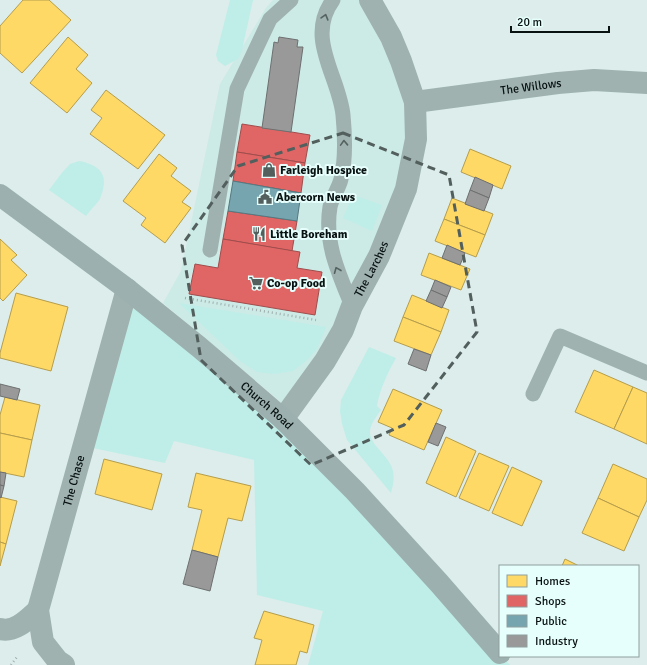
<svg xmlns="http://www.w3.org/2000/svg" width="647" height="665" viewBox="0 0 647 665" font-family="Signika,sans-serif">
<rect width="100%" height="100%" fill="#dcedeb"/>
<!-- built -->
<path fill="#cceae6" d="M273 0H361L410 104 401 183 345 312 283 404 163 303 181 271 220 84 266 8Z"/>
<!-- green -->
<g fill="#bfeee9">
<path d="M230 0H253L242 50 238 59 225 66 218 61 216 55Z"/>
<path d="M79 161C95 164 108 171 103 190 102 193 101 196 100 199 96 205 90 210 86 216L49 190 61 174 70 164Z"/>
<path d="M353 195 382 205 372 231 343 218Z"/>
<path d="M127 289 283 419 510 665H308L323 611 257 595 254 460 174 441 165 463 83 446Z"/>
<path d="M179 303 326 327 317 349 306 361 293 371 275 374 257 372 240 361Z"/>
<path d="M369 347 396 358C387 374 380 389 377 406L381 410C377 416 370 424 370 432 370 437 373 442 376 446 391 463 398 470 391 493L347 440 342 424 340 411 341 400Z"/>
</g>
<!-- homes -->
<g fill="#ffd966" stroke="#b59d4c">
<path d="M23 0H49L71 20 22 73 0 53V26Z"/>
<path d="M68 37 88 55 76 69 92 83 67 113 30 83Z"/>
<path d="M106 90 165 135 138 169 90 134 102 118 91 110Z"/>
<path d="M470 149 511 166 502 189 461 172Z"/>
<path d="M159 154 177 168 171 176 191 191 182 202 191 208 165 243 141 225 146 218 123 201Z"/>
<path d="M452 198 493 214 485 235 444 219Z"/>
<path d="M444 219 485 235 476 257 435 241Z"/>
<path d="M0 239 17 255 11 260 27 275 3 301 0 298Z"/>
<path d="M429 253 470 269 461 290 421 275Z"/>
<path d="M16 293 68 307 51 371 0 358V353Z"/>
<path d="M412 295 449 310 441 332 403 317Z"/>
<path d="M403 317 441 332 431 355 394 341Z"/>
<path d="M594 370 633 387 614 429 575 412Z"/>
<path d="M633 387 647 393V444L614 429Z"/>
<path d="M393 389 442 410 424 450 389 435 392 428 378 422Z"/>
<path d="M5 397 40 405 32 440 0 433V415Z"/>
<path d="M0 433 32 440 24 477 0 472Z"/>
<path d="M446 437 476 451 456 497 426 483Z"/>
<path d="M479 453 509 466 489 511 459 498Z"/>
<path d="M104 459 162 474 152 510 95 494Z"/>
<path d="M613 464 647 479V500L639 517 598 498Z"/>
<path d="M512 467 542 481 522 526 492 513Z"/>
<path d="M196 473 251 486 242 521 228 518 218 557 192 550 202 510 188 507Z"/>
<path d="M0 497 17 501 6 544 0 542Z"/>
<path d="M598 498 639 517 624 551 582 533Z"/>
<path d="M0 542 6 544 0 566Z"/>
<path d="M565 559 579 566H562Z"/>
<path d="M264 611 314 625 307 653 300 651 296 665H255L262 640 254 638Z"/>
</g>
<!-- shops -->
<g fill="#e06666" stroke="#9f4d4c">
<path d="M242 124 310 135 305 163 237 152Z"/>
<path d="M237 152 305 163 301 193 233 181Z"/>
<path d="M228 211 297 221 292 251 223 239Z"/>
<path d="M223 239 300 252 297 268 322 272 315 315 189 294 195 264 218 268Z"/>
</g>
<!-- public -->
<path fill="#76a5af" stroke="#557980" d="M233 181 301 193 297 221 228 211Z"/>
<!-- industry -->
<g fill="#999" stroke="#6e7070">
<path d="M279 37 298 40 297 47H303L291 132 262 128 274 42 278 43Z"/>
<path d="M475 177 493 185 489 198 470 190Z"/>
<path d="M470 190 489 198 484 211 465 204Z"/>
<path d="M447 245 465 253 460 265 442 258Z"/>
<path d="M435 280 451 287 447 297 431 290Z"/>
<path d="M431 290 447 297 442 308 426 301Z"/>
<path d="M414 349 431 355 426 371 408 364Z"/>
<path d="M0 384 20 389 17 400 0 396Z"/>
<path d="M436 423 446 427 438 446 428 442Z"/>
<path d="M0 472 6 473 4 486 0 485Z"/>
<path d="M0 485 4 486 1 498 0 497Z"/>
<path d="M192 550 218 557 210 591 183 584Z"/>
</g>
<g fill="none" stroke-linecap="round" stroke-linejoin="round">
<!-- path -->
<g stroke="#9faead" stroke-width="2.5" stroke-dasharray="1 3" stroke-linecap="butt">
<path d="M185 298 316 320"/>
<path d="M11 665 17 657"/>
</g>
<!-- lane -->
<g stroke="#9fb2b0" stroke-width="15">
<path d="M333 0C305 38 339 76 343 115 345 136 346 159 341 179 339 188 332 197 330 207 324 243 339 274 352 306"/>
<path d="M210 250 237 89 270 19 291 0"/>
<path d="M533 394 560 336 647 373"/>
</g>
<!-- street -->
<g stroke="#9fb2b0" stroke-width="22">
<path id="s1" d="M415 102 558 83 594 80 647 83"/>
<path id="s2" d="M283 419 325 361 343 330 352 306 379 256 406 189 416 139 415 102 401 61 391 37 370 0"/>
<path d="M0 629C15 633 28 619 38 610"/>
<path id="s3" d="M64 665 58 661 43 642 38 610 127 289"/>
</g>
<!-- secondary -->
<path stroke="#9cb1af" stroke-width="22" id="s4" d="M0 195 127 289 199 347 283 419 355 491 439 583 500 653"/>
</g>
<!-- one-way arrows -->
<defs><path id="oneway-chevron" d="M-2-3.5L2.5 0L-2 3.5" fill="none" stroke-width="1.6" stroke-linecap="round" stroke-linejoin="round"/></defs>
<g stroke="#546260">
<use href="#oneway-chevron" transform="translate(325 17) rotate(-74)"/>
<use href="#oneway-chevron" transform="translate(344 143) rotate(-92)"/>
<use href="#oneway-chevron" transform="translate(337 270) rotate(-112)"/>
</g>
<!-- marked area -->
<path fill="none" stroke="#525f5d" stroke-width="3" stroke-dasharray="8 5" stroke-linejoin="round" d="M343 133 449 175 477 332 404 425 311 465 201 360 182 245 238 166Z"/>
<!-- icons -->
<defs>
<symbol id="shop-bare" viewBox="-9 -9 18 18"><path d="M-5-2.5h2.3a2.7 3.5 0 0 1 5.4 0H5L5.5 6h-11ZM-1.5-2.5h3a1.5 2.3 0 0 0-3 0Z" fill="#525f5d" stroke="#e7fffc" stroke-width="2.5" paint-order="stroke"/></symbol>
<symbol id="civic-bare" viewBox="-9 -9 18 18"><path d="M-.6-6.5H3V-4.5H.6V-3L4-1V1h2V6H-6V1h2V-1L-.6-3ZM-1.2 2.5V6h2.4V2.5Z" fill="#525f5d" stroke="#e7fffc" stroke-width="2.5" paint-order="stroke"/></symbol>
<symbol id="restaurant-bare" viewBox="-9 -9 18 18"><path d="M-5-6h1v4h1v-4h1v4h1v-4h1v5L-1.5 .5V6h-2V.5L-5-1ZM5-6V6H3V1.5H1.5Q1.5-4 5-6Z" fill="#525f5d" stroke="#e7fffc" stroke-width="2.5" paint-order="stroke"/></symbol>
<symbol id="supermarket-bare" viewBox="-9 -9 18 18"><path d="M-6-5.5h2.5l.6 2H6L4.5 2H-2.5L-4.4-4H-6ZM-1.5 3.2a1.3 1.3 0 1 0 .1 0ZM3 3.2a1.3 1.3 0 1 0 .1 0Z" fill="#525f5d" stroke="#e7fffc" stroke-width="2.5" paint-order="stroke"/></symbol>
</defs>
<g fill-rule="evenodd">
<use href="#shop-bare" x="259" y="160" width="20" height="20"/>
<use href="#civic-bare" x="255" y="187" width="20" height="20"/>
<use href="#restaurant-bare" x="249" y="224" width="20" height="20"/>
<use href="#supermarket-bare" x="246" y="273" width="20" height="20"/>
</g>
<g text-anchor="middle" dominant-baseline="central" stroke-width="4" stroke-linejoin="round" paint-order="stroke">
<!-- street labels -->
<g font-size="12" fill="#081211" stroke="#e7fffc">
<text stroke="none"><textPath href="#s1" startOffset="117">The Willows</textPath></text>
<text stroke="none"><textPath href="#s2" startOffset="175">The Larches</textPath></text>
<text stroke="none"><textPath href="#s4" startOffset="340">Church Road</textPath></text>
<text stroke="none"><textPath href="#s3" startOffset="198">The Chase</textPath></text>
</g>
<!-- poi labels -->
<g font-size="12" font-weight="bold" fill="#081211" stroke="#e7fffc" text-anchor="start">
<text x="280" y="170">Farleigh Hospice</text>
<text x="276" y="197">Abercorn News</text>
<text x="270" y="234">Little Boreham</text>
<text x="267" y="283">Co-op Food</text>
</g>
</g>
<!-- legend -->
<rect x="499" y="565" width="140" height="92" fill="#e7fffc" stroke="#8ea09e"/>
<rect x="507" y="575" width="20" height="12" fill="#ffd966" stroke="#8ea09e"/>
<text x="535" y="585" font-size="12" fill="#081211">Homes</text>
<rect x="507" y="595" width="20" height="12" fill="#e06666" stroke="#8ea09e"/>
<text x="535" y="605" font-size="12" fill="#081211">Shops</text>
<rect x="507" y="615" width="20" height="12" fill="#76a5af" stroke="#8ea09e"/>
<text x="535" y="625" font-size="12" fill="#081211">Public</text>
<rect x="507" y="635" width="20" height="12" fill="#999999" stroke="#8ea09e"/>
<text x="535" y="645" font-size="12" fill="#081211">Industry</text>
<!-- scale -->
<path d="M511 26v6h98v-6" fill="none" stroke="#081211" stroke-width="2"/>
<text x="517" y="26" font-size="12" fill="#081211" stroke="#e7fffc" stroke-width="3" paint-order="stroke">20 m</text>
</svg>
